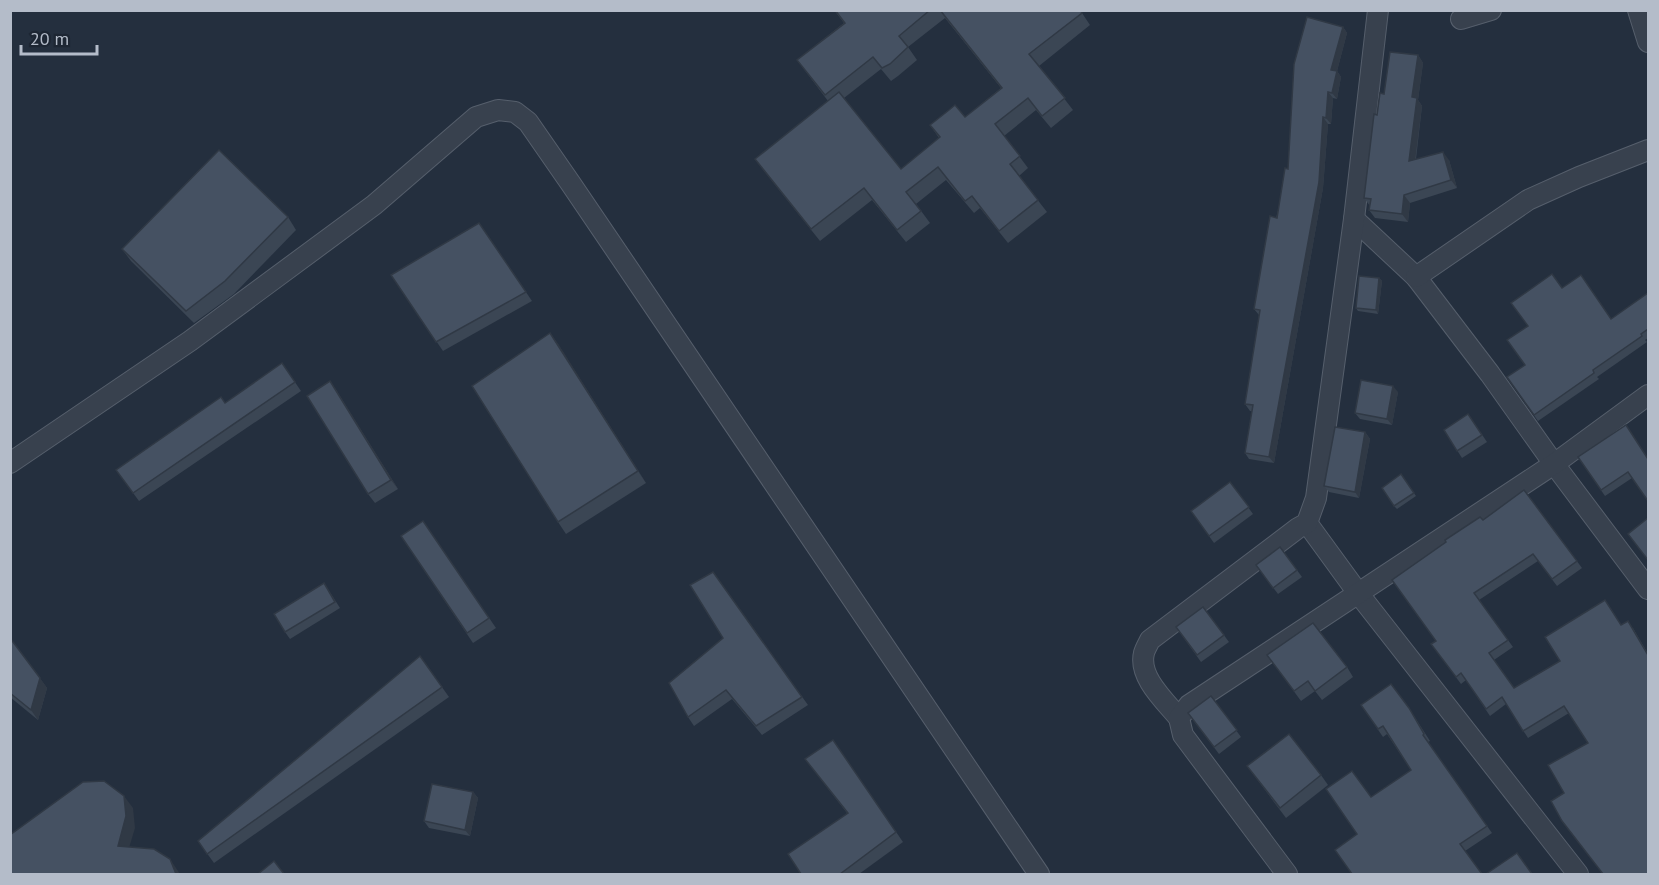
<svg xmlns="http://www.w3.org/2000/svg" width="1659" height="885" viewBox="0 0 1659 885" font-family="'PT Sans',sans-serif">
<rect width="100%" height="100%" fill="#242f3e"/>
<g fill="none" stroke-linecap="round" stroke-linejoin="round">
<defs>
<g id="street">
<path d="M1638 10 1648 42"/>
<path d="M1461 19 1491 10"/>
<path d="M1354 219 1416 277 1490 374 1554 464 1648 589"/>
<path d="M1416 277 1528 200 1579 177 1648 150"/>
<path d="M10 463 190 341 374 205 476 117 498 110 515 112 528 122 571 184 1039 874"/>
<path d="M1307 523 1358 593 1578 874"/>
<path d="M1179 718C1165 701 1138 677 1144 653 1145 649 1148 644 1150 640L1298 528 1307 523 1316 498 1354 219 1378 10"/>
<path d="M1287 874 1183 735 1179 718 1189 705 1554 464 1648 395"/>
</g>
</defs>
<!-- street casing -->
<use href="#street" stroke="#565f6c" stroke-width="22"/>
<!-- street -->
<use href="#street" stroke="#38414e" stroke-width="20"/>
</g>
<!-- wall -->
<g fill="#3b4654" fill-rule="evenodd">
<path d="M834 10H1080L1090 25 1039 66 1073 110 1051 128 1036 110 1004 136 1028 168 1019 176 1047 212 1008 243 980 208 974 213 946 180 916 204 930 223 906 242 872 200 820 241 764 171 755 159 828 101 797 60 844 23ZM945 18 1001 88 965 117 930 125 939 138 901 169 844 98 881 69 891 81 898 76 917 60 908 47Z"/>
<path d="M1343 27 1347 33 1337 71 1341 77 1337 99 1333 98 1331 124H1328L1323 188 1274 463 1249 459 1245 453 1252 411H1250L1245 404 1259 315 1254 309 1288 169Z"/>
<path d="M1418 55 1423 63 1418 100 1422 106 1416 159 1449 160 1457 188 1410 203 1408 222 1375 218 1369 210 1370 206 1364 198 1377 115 1384 94Z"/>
<path d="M288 217 296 230 234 294 194 323 131 261 122 249Z"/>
<path d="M479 223 532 301 443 351 391 275Z"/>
<path d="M1379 278 1382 281 1378 314 1358 311 1356 308Z"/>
<path d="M1562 288 1611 319 1648 293V338L1645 340 1647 342 1597 377 1599 379 1538 421 1507 377 1525 365 1528 326Z"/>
<path d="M550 333 646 483 566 534 558 522Z"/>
<path d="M282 363 301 391 139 501 116 470 225 403Z"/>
<path d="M330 381 398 489 375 503 368 494Z"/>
<path d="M1398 392 1392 425 1360 419 1355 413Z"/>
<path d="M1468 414 1487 442 1462 458 1444 430Z"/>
<path d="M1626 425 1632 478 1605 496 1578 457Z"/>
<path d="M1365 432 1370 439 1359 498 1329 492 1324 486Z"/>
<path d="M1401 474 1416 496 1397 509 1394 506Z"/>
<path d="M1230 482 1253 514 1214 543 1191 511Z"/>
<path d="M1524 490 1582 568 1557 586 1538 561 1479 600 1513 647 1494 660 1514 688 1622 625 1633 628 1648 654 1564 793 1588 743 1569 713 1528 738 1506 704 1490 716 1466 680 1461 684 1431 644 1435 641 1483 520Z"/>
<path d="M423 521 496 628 473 643 401 536Z"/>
<path d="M1280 547 1302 577 1278 594 1256 565Z"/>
<path d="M713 572 808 705 762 735 732 699 694 726 688 717 723 638Z"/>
<path d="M324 583 340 608 290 639 285 632Z"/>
<path d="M1203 607 1229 642 1201 662 1176 627Z"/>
<path d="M10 638 47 688 38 720 10 697Z"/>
<path d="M1267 655 1347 667 1353 677 1322 700 1315 691 1301 701Z"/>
<path d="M420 656 449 697 214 863 198 841Z"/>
<path d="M1211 696 1241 737 1219 754 1188 713Z"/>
<path d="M1361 705 1414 716 1430 741 1428 742 1492 833 1465 851 1357 834 1371 797 1411 770 1387 734 1383 737Z"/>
<path d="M833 740 903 842 859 874H801L847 813 805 759Z"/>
<path d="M1247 766 1321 775 1328 785 1286 818Z"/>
<path d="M473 792 478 798 470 836 429 828 424 821Z"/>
</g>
<!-- shaded-wall -->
<g fill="#303945">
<path d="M1343 27 1347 33 1337 71 1341 77 1337 99 1332 93 1331 70Z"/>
<path d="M1418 55 1423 63 1418 100 1422 106 1414 169 1409 161 1412 97Z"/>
<path d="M1328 92 1333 98 1331 124 1326 118Z"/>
<path d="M1323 117 1328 124 1323 188 1274 463 1269 457Z"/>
<path d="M1443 152 1449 160 1457 188 1451 180Z"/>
<path d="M1404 195 1410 203 1408 222 1402 214Z"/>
<path d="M1379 278 1382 281 1378 314 1376 310Z"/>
<path d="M550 333 559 345 646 483 638 471Z"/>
<path d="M330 381 337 391 398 489 391 480Z"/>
<path d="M1393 386 1398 392 1392 425 1387 419Z"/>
<path d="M1365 432 1370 439 1359 498 1355 492Z"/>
<path d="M40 678 47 688 38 720 31 710Z"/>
<path d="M473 792 478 798 470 836 465 830Z"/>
<path d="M124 796 133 808 135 828 126 858 118 846Z"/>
<path d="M170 859 180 874H176Z"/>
</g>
<!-- building -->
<g fill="#455162" stroke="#303945" stroke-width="1.5">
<path d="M835 10H930L899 36 908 47 890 64 882 68 873 57 825 95 797 60 845 23Z"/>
<path d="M940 10H1080L1082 13 1029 54 1065 98 1042 116 1028 98 995 124 1020 156 1010 164 1038 200 999 231 972 196 965 201 938 167 906 192 921 211 897 230 864 188 811 229 755 159 839 92 901 169 940 137 930 125 949 110 955 105 965 117 1002 88Z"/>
<path d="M1307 17 1343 27 1331 70 1337 71 1332 93 1328 92 1326 118 1323 117 1319 182 1269 457 1245 453 1253 405 1245 404 1260 310 1254 309 1270 216 1277 218 1285 168 1288 169 1294 64Z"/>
<path d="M1390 52 1418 55 1412 97 1417 98 1409 161 1443 152 1451 180 1404 195 1402 214 1369 210 1371 199 1364 198 1374 114 1377 115 1380 93 1384 94Z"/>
<path d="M219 150 288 217 225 281 186 311 122 249Z"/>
<path d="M479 223 526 292 436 342 391 275Z"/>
<path d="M1552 274 1562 288 1581 275 1611 319 1648 293V329L1641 334 1642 336 1593 370 1594 373 1534 415 1507 377 1525 365 1507 340 1528 326 1511 303Z"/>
<path d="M1359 276 1379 278 1376 310 1356 308Z"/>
<path d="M550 333 638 471 558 522 472 386Z"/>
<path d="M282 363 295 382 133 493 116 470 221 397 225 403Z"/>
<path d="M1361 380 1393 386 1387 419 1355 413Z"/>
<path d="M330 381 391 480 368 494 307 396Z"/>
<path d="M1468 414 1482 435 1457 451 1444 430Z"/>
<path d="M1626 425 1648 459V501L1628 472 1601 490 1578 457Z"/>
<path d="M1335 427 1365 432 1355 492 1324 486Z"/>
<path d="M1401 474 1414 493 1394 506 1382 488Z"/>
<path d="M1230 482 1249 507 1209 536 1191 511Z"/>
<path d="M1524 490 1577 561 1552 579 1533 554 1474 593 1508 640 1489 653 1514 688 1560 661 1545 637 1605 600 1621 625 1628 621 1648 655V874H1603L1562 821 1551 801 1564 793 1548 765 1588 743 1564 706 1523 731 1502 697 1486 709 1461 673 1456 677 1431 644 1436 641 1392 580 1446 542 1445 540 1480 517 1483 520Z"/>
<path d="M1648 518V560L1628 534Z"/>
<path d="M423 521 489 618 467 633 401 536Z"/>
<path d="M1280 547 1297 570 1273 588 1256 565Z"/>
<path d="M713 572 802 697 756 726 726 690 688 717 669 683 723 638 690 585Z"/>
<path d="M324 583 335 602 285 632 274 614Z"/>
<path d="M1203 607 1224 635 1197 655 1176 627Z"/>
<path d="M1313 623 1347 667 1315 691 1308 681 1294 691 1267 655Z"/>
<path d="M10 638 40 678 31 710 10 693Z"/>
<path d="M420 656 442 687 207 854 198 841Z"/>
<path d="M1391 684 1409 708 1424 734 1423 735 1487 826 1460 844 1482 874H1352L1335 850 1357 834 1326 789 1352 771 1371 797 1411 770 1383 726 1378 729 1361 705Z"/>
<path d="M1211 696 1237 730 1214 747 1188 713Z"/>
<path d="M1289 734 1321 775 1280 808 1247 766Z"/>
<path d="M833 740 896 832 840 874H801L788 854 848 813 805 759Z"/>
<path d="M104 781 124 796 126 816 118 846 154 849 170 859 176 874H10V835L83 782Z"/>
<path d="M432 784 473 792 465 830 424 821Z"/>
<path d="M1517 853 1532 874H1486Z"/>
<path d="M274 861 284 874H258Z"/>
</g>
<!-- border -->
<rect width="1659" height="885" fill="none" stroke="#b4bcc9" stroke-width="24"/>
<!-- scale -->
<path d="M21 45v9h76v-9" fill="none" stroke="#b4bcc9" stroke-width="3"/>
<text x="30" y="45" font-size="18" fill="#b4bcc9" stroke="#1d2633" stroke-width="4.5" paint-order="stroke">20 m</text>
</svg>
